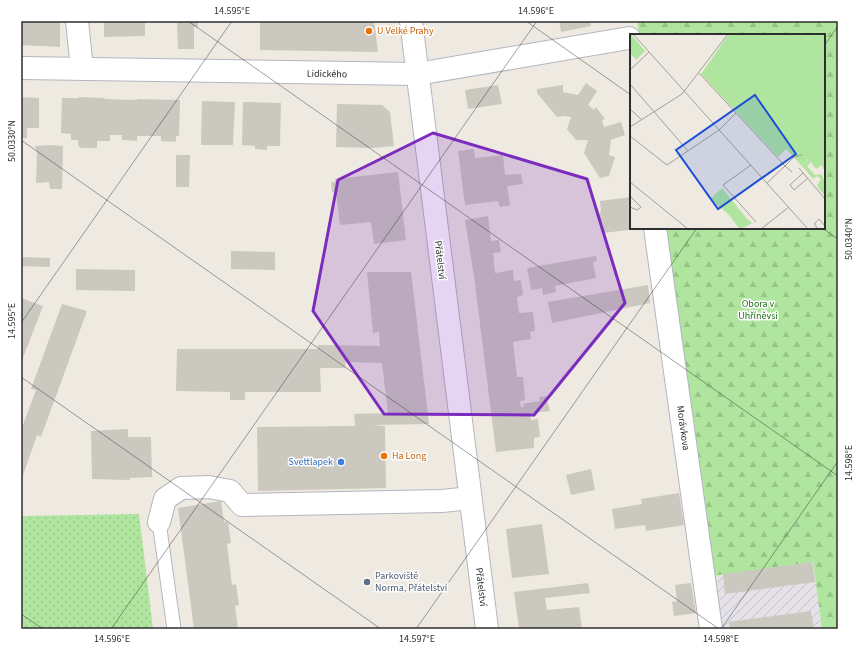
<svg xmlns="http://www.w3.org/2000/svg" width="859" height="650" viewBox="0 0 859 650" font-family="'Source Sans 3',sans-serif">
<defs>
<pattern id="industrial-furrows" width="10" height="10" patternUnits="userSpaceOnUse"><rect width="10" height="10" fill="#e4e1e8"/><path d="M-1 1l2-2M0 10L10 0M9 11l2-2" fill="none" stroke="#c4c1c7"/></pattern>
<pattern id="forest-firs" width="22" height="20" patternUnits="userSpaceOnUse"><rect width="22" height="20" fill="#afe59e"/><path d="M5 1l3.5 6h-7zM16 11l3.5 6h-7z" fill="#97c588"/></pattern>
<pattern id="park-dots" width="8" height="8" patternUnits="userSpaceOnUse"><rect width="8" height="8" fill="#afe59e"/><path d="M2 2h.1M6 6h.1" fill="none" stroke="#97c588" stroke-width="1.8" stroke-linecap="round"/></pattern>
</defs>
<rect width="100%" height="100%" fill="#efeae1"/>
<!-- industrial -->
<path fill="url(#industrial-furrows)" d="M813 562 822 629H723L713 577Z"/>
<!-- forest -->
<path fill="url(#forest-firs)" d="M637 21H838V629H822L813 562 713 576 665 228H824V35H639Z"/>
<!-- park -->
<path fill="url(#park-dots)" d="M139 514 153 629H24L21 617V516Z"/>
<!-- building -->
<g fill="#cbc8bf">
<path d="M21 21H60V47L21 45Z"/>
<path d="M104 21H145V36L104 37Z"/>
<path d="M177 21H198V27H194V49H178Z"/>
<path d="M260 21H374L378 52 260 50Z"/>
<path d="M559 21H590L591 26 561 32Z"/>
<path d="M586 83 597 91 588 105 594 110 596 107 605 119 602 120 604 127 621 122 625 135 611 140 609 155 615 157 609 176 600 178 584 153 588 140H576L567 129 571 117 564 116 557 117 537 93V89L563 85V92L578 95Z"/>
<path d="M498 85 502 104 468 109 465 90Z"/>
<path d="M21 97 39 98V128H27V138H21Z"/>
<path d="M79 97 105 98 104 99 137 100V99L180 100 179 136H176V142L161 141V136H137V141L122 140V135H110V141H97V148H81L78 145V140H71V134L61 133 62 98H79Z"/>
<path d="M202 101 235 102 233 145H201Z"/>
<path d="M243 102 281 103 280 146H267V150L255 149V146L242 145Z"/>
<path d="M337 104 382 105 390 112 394 146 373 148 336 147Z"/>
<path d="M50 145 63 146 62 189H50L49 182 36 183 37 152 35 146Z"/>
<path d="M474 149 475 158 503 155 505 175 521 174 523 184 507 186 510 205 500 207 498 201 465 205 458 151Z"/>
<path d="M176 155H190L189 187H176Z"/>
<path d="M398 172 406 240 374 244 371 222 340 225 336 191 332 192 331 182H335V179Z"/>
<path d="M631 197V228L638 229 603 233V224L599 220 598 215 601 211 600 201Z"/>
<path d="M488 216 491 241 499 240 501 252 493 253 495 273 513 270 514 281 519 280 521 281 523 294 521 296 517 297 519 313 533 312 535 331 530 332 531 339 513 342 517 377H523L525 400 520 401 521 407H524L523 404 540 401 539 397 546 396 550 411 530 413 531 420 538 419 540 437 534 438V446L533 448 496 452 474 276 465 220Z"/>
<path d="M231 251 275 252V270L231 269Z"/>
<path d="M596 256 597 261 593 262 596 278 555 286 556 292 543 295 542 288 531 290 527 268Z"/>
<path d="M21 257 50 258V267L21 266Z"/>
<path d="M76 269 135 270V291L76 290Z"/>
<path d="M367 272H411L429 424 372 425 385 426 386 488 258 491 257 427 355 426 354 414 388 413 382 363 346 362 345 368H320L321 392H245V400H230V392L176 391 177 349H318V345L380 346 379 332 373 333Z"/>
<path d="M648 285 650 303 552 323 548 302Z"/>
<path d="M21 298 43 306 21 363Z"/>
<path d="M62 304 87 311 41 437 37 435 21 481V430L36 390 31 389Z"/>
<path d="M128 429V437H151L152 477 130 478V480L92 479 91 431Z"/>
<path d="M591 469 595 490 571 495 566 475Z"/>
<path d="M679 493 684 525 646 531 645 525 615 529 612 509 642 504 641 499Z"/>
<path d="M221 501 224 522H228L231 543 227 544 232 585 236 584 239 605 235 606 238 629H194L178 508Z"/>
<path d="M542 524 549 574 512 578 506 529Z"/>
<path d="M812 562 815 582 725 594 723 574Z"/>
<path d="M588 583 590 593 545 598 547 610 579 607 582 629H519L514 592Z"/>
<path d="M691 583 696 613 674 616 672 602 677 601 675 585Z"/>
<path d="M811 611 814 629H730L729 622Z"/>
</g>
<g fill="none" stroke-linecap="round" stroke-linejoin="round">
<defs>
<path id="lane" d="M159 522 174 629"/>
<g id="street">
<path d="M77 21 82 69"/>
<path d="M21 68 417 74 629 38"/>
<path d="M655 228 711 629"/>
<path d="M159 522 165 499 181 488 209 487 230 491 242 505 442 501 470 498"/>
</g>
<path id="secondary" d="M411 21 487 629"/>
</defs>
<!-- lane casing -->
<use href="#lane" stroke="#b4b5c1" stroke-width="15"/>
<!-- street casing -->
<use href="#street" stroke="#b4b5c1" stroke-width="24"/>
<!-- secondary casing -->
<use href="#secondary" stroke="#b4b5c1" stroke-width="24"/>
<!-- lane -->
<use href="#lane" stroke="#fff" stroke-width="13"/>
<!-- street -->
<use href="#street" stroke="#fff" stroke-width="22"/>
<!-- secondary -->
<use href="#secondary" stroke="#fff" stroke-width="22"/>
</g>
<!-- marked area -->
<path fill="#7b2cbf" fill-opacity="0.2" stroke="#7b2cbf" stroke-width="3" stroke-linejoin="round" d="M433 133 587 179 625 303 534 415 384 414 313 311 338 180Z"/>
<!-- ticks -->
<path fill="none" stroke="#2e2e2e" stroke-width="1" stroke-opacity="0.45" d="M188 21 838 476M526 21 631 95M824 46 838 26M21 140 719 629M822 228 838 239M21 323 232 21M21 377 381 629M21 614 43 629M111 629 537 21M416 629 697 228M721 629 838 461"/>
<!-- markers -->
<g fill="#e8710a" stroke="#fff" stroke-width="1.5">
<circle cx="369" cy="31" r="4"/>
<circle cx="384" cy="456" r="4"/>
</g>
<circle fill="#3f7fe0" stroke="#fff" stroke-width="1.5" cx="341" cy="462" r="4"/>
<circle fill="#5c6f8a" stroke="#fff" stroke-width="1.5" cx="367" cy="582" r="4"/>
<g text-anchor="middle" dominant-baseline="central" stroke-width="3" stroke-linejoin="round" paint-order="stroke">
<!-- food labels -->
<g font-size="10" fill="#c56008" stroke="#fff" text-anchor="start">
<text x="377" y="31">U Velké Prahy</text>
<text x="392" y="456">Ha Long</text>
</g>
<!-- street labels -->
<g font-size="10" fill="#2e2e2e" stroke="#fff">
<text transform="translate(327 74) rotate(1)">Lidického</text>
<text transform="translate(440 260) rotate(83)">Přátelství</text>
<text transform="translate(683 428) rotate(82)">Morávkova</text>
<text transform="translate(481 587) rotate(83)">Přátelství</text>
</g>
<!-- park labels -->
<g font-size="10" fill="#246d1b" stroke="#fff">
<text x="758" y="304">Obora v<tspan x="758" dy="12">Uhříněvsi</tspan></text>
</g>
<!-- shop labels -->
<g font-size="10" fill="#366cbe" stroke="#fff" text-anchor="end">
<text x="333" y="462">Svettlapek</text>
</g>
<!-- service labels -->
<g font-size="10" fill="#4e5e75" stroke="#fff" text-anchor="start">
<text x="375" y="576">Parkoviště<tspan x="375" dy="12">Norma, Přátelství</tspan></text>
</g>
</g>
<!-- overview -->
<g transform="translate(630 34)">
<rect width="195" height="195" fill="#efeae1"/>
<path d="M99 0H195V131L178 125 172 132 156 115 148 123 71 40Z" fill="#afe59e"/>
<path d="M1 0 15 17 6 26 0 19ZM182 122H188L195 131V138L192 131 186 135 181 128 177 132 185 141 191 140 195 147V162L187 152 191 145 187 142 183 145 172 132ZM92 154 118 186 123 189 110 195 98 180 80 165Z" fill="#afe59e"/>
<path fill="none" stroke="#a29f99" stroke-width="1" d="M3 0 178 195M0 36 19 18M69 39 155 132 137 149M0 50 58 117M0 75 12 86M0 93 52 60 98 0M0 102 37 131 89 96 106 79M121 131 93 151 126 188M169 134 195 165M162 138 155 132 164 123 172 121M173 139 160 151 164 156 178 144M0 148 58 195M0 162 11 173 7 176 0 173M131 195 159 173M188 195 184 190 189 185 195 192"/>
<path fill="#1d4ed8" fill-opacity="0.15" stroke="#1d4ed8" stroke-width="2" d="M125 61 166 120 88 175 46 116Z"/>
<rect width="195" height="195" fill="none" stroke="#2e2e2e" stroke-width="2"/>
</g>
<!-- border -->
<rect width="859" height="650" fill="none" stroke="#ffffff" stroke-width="44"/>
<rect x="22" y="22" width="815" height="606" fill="none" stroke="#2e2e2e" stroke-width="1.5"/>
<g font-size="10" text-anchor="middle" fill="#2e2e2e">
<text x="232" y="14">14.595°E</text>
<text x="536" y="14">14.596°E</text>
<text transform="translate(11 141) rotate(-90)" y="4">50.0330°N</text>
<text transform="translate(848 239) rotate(-90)" y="4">50.0340°N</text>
<text transform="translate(11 321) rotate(-90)" y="4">14.595°E</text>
<text transform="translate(848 463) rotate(-90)" y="4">14.598°E</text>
<text x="112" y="642">14.596°E</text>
<text x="417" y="642">14.597°E</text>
<text x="721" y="642">14.598°E</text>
</g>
</svg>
